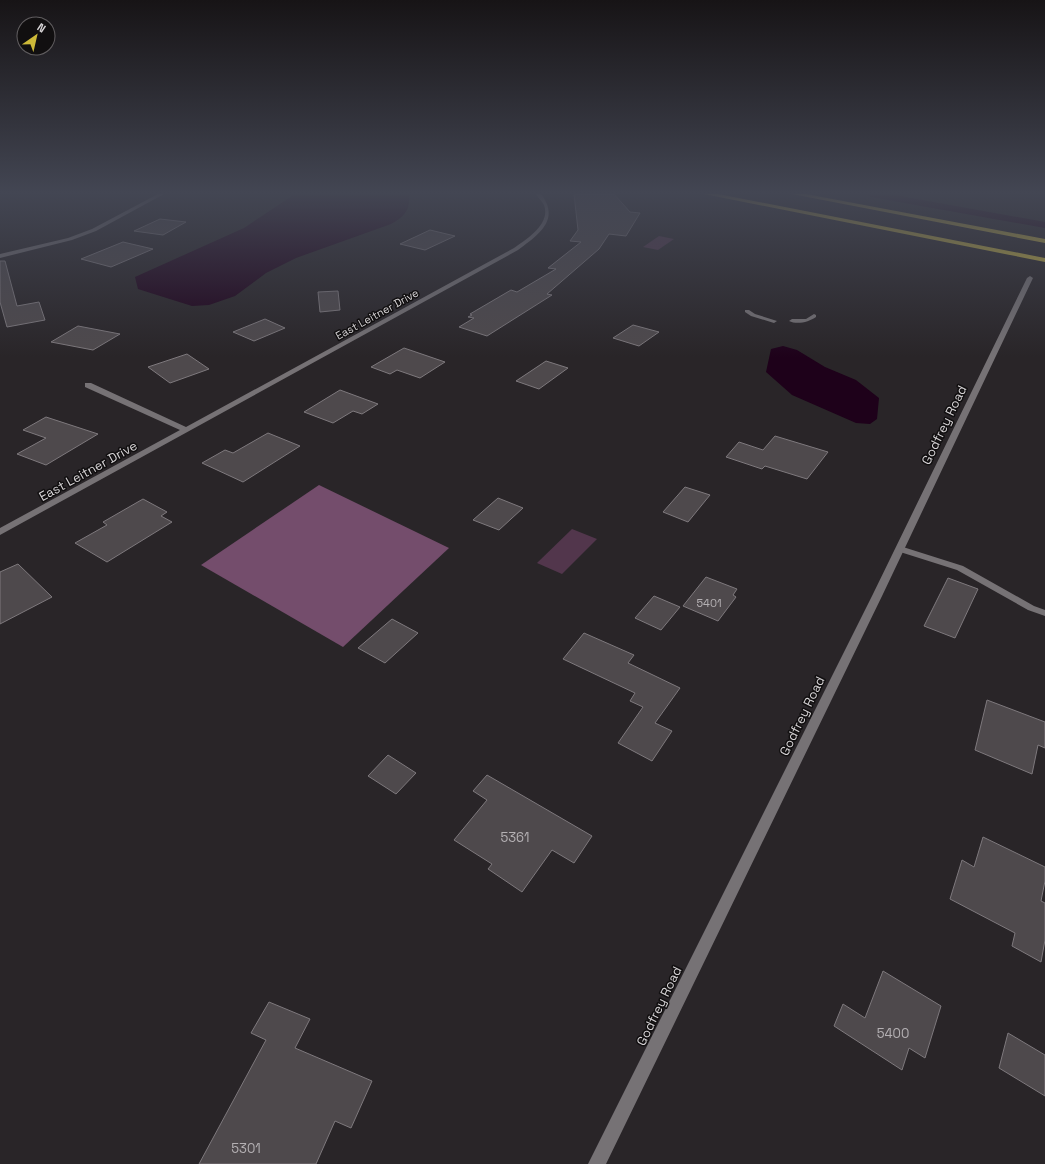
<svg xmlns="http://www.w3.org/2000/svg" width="1045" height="1164" viewBox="0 0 1045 1164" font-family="'Space Grotesk',sans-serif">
<rect width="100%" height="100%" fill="#292528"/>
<!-- green -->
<g fill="#52364c">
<path d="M659 236 674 239 658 250 643 247Z"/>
<path d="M572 529 597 539 562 574 537 563Z"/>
</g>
<!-- forest -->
<path fill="#744d6c" d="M319 485 449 548 343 647 201 565Z"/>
<!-- water -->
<g fill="#1e011a">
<path d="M295 194H407L409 196C410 211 404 217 391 224L296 258 266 273 235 296 209 305 192 306 138 289 135 277 244 228Z"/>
<path d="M783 346 797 350 825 367 856 380 879 398 877 419 870 424 856 423 792 395 766 372 771 349Z"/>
</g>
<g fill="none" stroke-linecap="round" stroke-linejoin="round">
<!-- canal -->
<path fill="#1e011a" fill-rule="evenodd" d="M867 194H889L1045 222V228L871 197Z"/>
</g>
<!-- building -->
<g fill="#4e494c" stroke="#7e797d">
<path d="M574 194H614L630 212 640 213 626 236 609 234 599 249 547 294 552 295 487 336 459 327 474 318 468 317 472 315 470 314 511 290 517 292 556 269 548 268 581 242 570 241 578 230Z"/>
<path d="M160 219 186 222 163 235 134 231Z"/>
<path d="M430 230 455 236 425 250 400 244Z"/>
<path d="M123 242 153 249 111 267 81 259Z"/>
<path d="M0 261H5L17 306 39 302 45 320 7 327 0 302Z"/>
<path d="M338 291 340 310 320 312 318 292Z"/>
<path d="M265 319 285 328 254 341 233 332Z"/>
<path d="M633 325 659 332 639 346 613 338Z"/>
<path d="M78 326 120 334 93 350 51 342Z"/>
<path d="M404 348 445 362 420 378 397 370 390 374 371 367Z"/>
<path d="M187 354 209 369 170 383 148 367Z"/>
<path d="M546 361 568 368 539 389 516 381Z"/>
<path d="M340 390 378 404 362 414 353 411 333 423 304 412Z"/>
<path d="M46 417 98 434 46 465 17 454 46 438 23 430Z"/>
<path d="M268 433 300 446 243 482 202 463 225 450 233 453Z"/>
<path d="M775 436 828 452 807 479 765 466 762 469 726 457 739 442 763 450Z"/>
<path d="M685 487 710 495 688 522 663 512Z"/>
<path d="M498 498 523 508 499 530 473 520Z"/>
<path d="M143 499 167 512 161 516 172 522 107 562 75 543 107 525 103 522Z"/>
<path d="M18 564 52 597 0 624V572Z"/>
<path d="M706 577 737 589 733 595 736 597 718 621 683 606Z"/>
<path d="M948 578 978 589 955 638 924 626Z"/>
<path d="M654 596 680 607 661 630 635 618Z"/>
<path d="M392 619 418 633 385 663 358 648Z"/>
<path d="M584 633 634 655 628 663 680 688 655 723 672 731 652 761 618 743 643 707 630 701 635 693 563 659Z"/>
<path d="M987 700 1045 722V748L1038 745 1032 774 975 750Z"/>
<path d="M388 755 416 773 396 794 368 776Z"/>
<path d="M487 775 592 836 574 863 552 850 522 892 488 869 492 864 454 840 487 800 473 791Z"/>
<path d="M983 837 1045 867V881L1041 901 1045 903V940L1041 962 1012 946 1015 933 950 899 962 860 974 867Z"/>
<path d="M883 971 941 1006 925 1058 909 1048 902 1070 834 1026 843 1004 865 1018Z"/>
<path d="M269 1002 310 1019 295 1048 372 1081 351 1128 335 1121 316 1164H199L266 1040 251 1033Z"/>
<path d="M1008 1033 1045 1055V1096L999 1068Z"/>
</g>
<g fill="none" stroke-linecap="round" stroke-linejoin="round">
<!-- lane -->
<g fill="#767275" fill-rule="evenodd">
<path d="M745 310H749L755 314 777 321 774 323 751 316 745 312Z"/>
<path d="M814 314 816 315V317C809 322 797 325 789 321L792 319H806Z"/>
<path d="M897 547H903L963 566 1034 606 1045 610V616L1028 610 957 570 897 551 896 549Z"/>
</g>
<!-- street -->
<g fill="#767275" fill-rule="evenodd">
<path d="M158 194H164L96 231 72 240 0 258V254L68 238 92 229Z"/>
<path d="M536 194H541C561 220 538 235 518 250L0 535V528L180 430 85 387V383H91L186 427 514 248C527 239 551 224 544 205 542 201 538 198 536 194Z"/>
<path d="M1030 276 1033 278 883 594 606 1164H588L873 594 1027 278Z"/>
</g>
<!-- highway -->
<g fill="#ceba42" fill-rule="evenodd">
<path d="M704 194H718L1045 258V262Z"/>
<path d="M792 194H806L1045 239V243Z"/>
</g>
</g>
<!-- sky -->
<linearGradient id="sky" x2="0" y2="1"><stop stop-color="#171416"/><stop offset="0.54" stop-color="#434653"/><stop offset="1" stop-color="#434653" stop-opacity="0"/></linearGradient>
<rect width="1045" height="357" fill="url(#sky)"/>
<g text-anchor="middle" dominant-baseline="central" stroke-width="3" stroke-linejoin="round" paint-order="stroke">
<!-- far-street labels -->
<g font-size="11" fill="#d6d3d5" stroke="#110f10">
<text transform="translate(377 314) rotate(-29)">East Leitner Drive</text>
</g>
<!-- number labels -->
<g font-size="11" fill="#b4b0b3">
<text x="709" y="603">5401</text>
</g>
<!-- street labels -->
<g font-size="13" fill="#d6d3d5" stroke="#110f10">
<text transform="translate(944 425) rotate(-64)">Godfrey Road</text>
<text transform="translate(88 471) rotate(-29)">East Leitner Drive</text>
<text transform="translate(802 716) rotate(-64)">Godfrey Road</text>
<text transform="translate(659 1006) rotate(-64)">Godfrey Road</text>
</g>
<!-- near-number labels -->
<g font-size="13" fill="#b4b0b3">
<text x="515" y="837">5361</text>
<text x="893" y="1033">5400</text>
<text x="246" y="1148">5301</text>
</g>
</g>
<!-- north arrow -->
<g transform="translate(36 36) rotate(34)"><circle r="19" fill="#110f10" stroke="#605d5f"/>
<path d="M0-3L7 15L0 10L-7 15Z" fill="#cdb938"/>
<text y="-6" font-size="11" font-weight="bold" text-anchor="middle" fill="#d6d3d5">N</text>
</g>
</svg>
